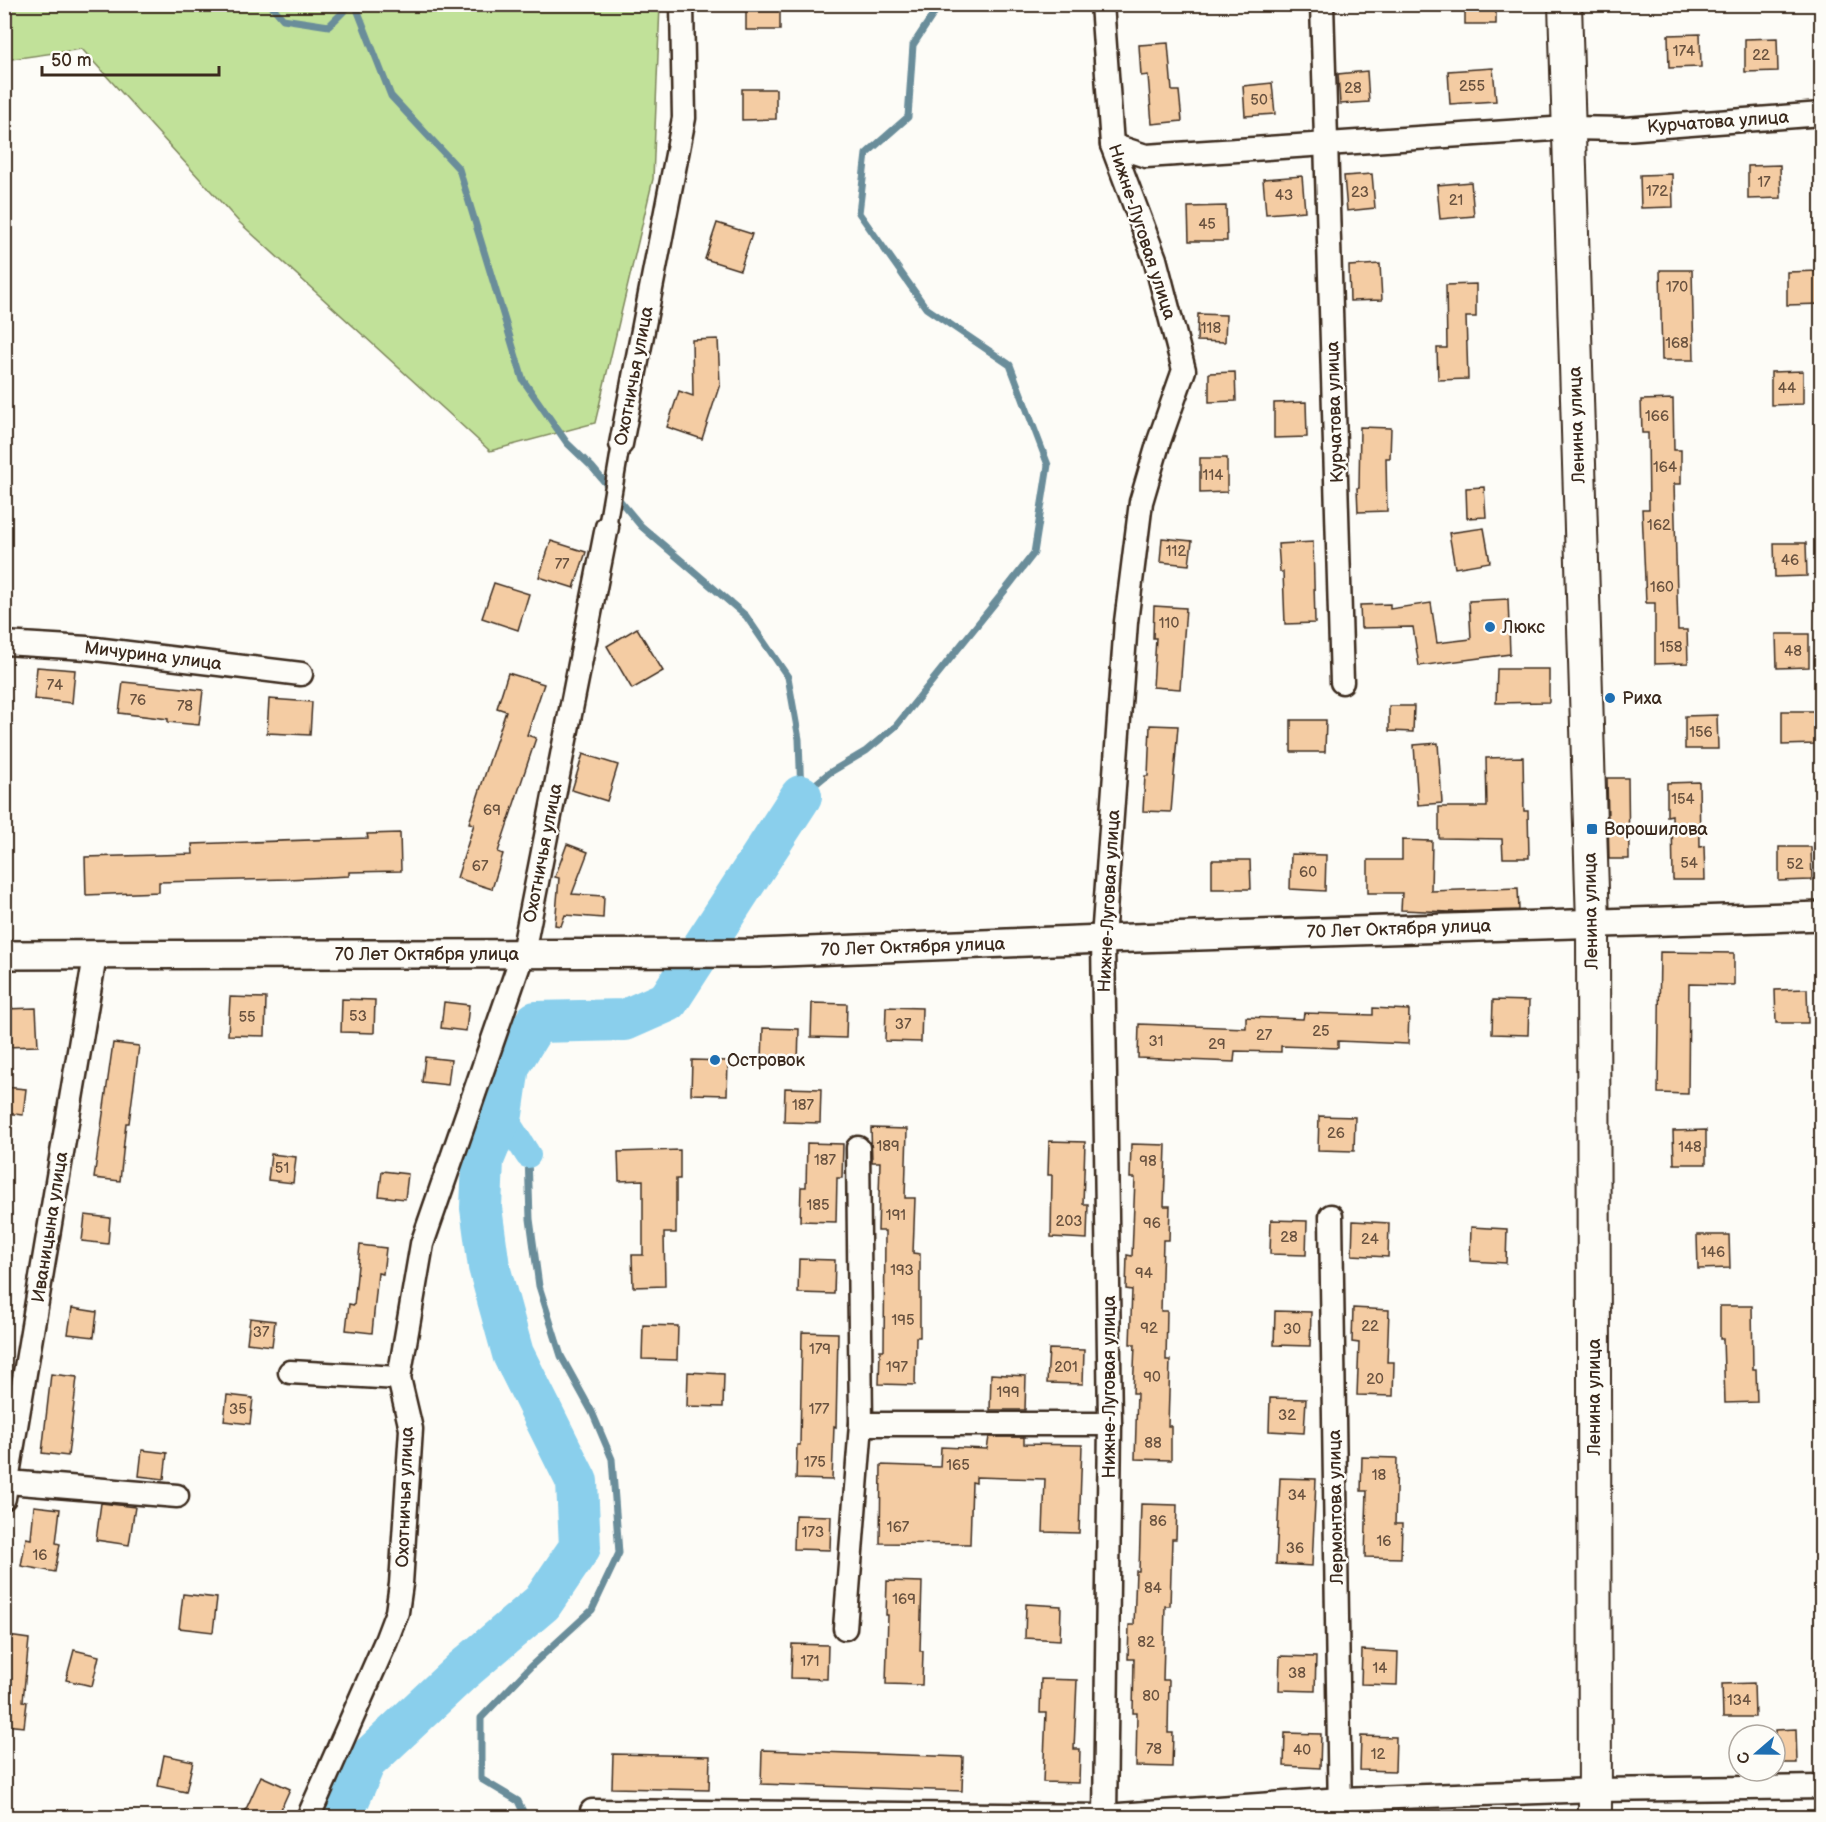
<svg xmlns="http://www.w3.org/2000/svg" width="1826" height="1822" viewBox="0 0 1826 1822" font-family="'Balsamiq Sans',sans-serif">
<rect width="100%" height="100%" fill="#fdfcf7"/>
<filter id="ink" filterUnits="userSpaceOnUse"><feTurbulence type="fractalNoise" baseFrequency=".0167" numOctaves="2"/><feDisplacementMap in="SourceGraphic" scale="12" xChannelSelector="R" yChannelSelector="G"/><feConvolveMatrix kernelMatrix="1 2 1 2 8 2 1 2 1" color-interpolation-filters="sRGB"/></filter>
<g filter="url(#ink)">
<!-- green -->
<path fill="#c1e199" stroke="#7e865c" stroke-width="1.5" d="M4 5H660L653 179 595 423 490 451 239 222 82 49 5 60Z"/>
<g fill="none" stroke-linecap="round" stroke-linejoin="round">
<!-- stream -->
<g stroke="#6a8d9a" stroke-width="7">
<path d="M270 4 283 19 329 26 351 4"/>
<path d="M355 4 391 96 459 169 523 380 567 443 592 467 641 526 746 616 788 677 799 739 801 796"/>
<path d="M801 796 829 773 866 751 896 726 1010 584 1034 553 1048 465 1010 365 926 308 859 213 866 154 908 117 913 45 940 4"/>
<path d="M526 1818 518 1801 481 1779V1718L532 1665 592 1610 619 1553 612 1459 592 1412 561 1356 539 1286 530 1219 528 1155"/>
</g>
<!-- canal -->
<path stroke="#8acfec" stroke-width="26" d="M502 1114 528 1155"/>
<!-- river -->
<path stroke="#8acfec" stroke-width="42" d="M341 1818 365 1762 462 1671 542 1603 580 1547 577 1482 513 1354 489 1267 481 1208 483 1160 502 1114 509 1066 536 1022 625 1020 668 1001 801 796"/>
</g>
<!-- building -->
<g fill="#f4cca3" stroke="#3b2a1e" stroke-width="1.5">
<rect x="746" y="4" width="34" height="26"/>
<rect x="1465" y="4" width="31" height="20"/>
<path d="M1700 34 1701 67 1669 68 1668 35Z"/>
<path d="M1777 38 1778 71 1745 72V39Z"/>
<path d="M1168 43 1172 91H1179L1182 121 1152 124 1148 75 1141 76 1139 45Z"/>
<path d="M1493 68 1496 101 1450 104 1448 71Z"/>
<path d="M1367 71 1369 102 1340 104 1338 74Z"/>
<path d="M1272 83 1275 114 1245 116 1243 86Z"/>
<path d="M742 89H776V119L742 120Z"/>
<path d="M1780 165 1781 198 1748 199V166Z"/>
<path d="M1372 174 1375 208 1347 211 1344 176Z"/>
<path d="M1672 174 1673 207 1641 208 1640 175Z"/>
<path d="M1302 176 1305 211 1266 214 1263 179Z"/>
<path d="M1471 182 1474 216 1440 219 1437 185Z"/>
<path d="M1226 206 1227 241H1189L1188 207Z"/>
<path d="M717 223 752 234 740 270 705 259Z"/>
<path d="M1380 264 1382 300 1350 301 1349 266Z"/>
<path d="M1660 270H1692L1694 360H1662Z"/>
<path d="M1819 271 1820 304 1787 305V272Z"/>
<path d="M1476 284V317H1466L1468 379 1438 380 1437 348H1447L1446 285Z"/>
<path d="M1198 314 1226 315 1225 342 1197 341Z"/>
<path d="M718 339 720 384 702 439 667 427 679 391 693 396 692 340Z"/>
<path d="M1803 371V404L1771 405V372Z"/>
<path d="M1235 372 1236 401 1209 402V373Z"/>
<path d="M1673 399 1674 450H1681V484H1674L1678 630H1687L1688 663 1655 664V603H1646L1642 509H1649L1648 433H1642L1641 400Z"/>
<path d="M1306 402 1307 437 1274 438V403Z"/>
<path d="M1360 427 1391 428 1390 458H1386L1387 511 1358 512 1357 488H1359Z"/>
<path d="M1200 458H1227V492L1200 493Z"/>
<path d="M1484 487 1486 517 1467 518 1466 488Z"/>
<path d="M1484 528 1490 562 1455 568 1449 533Z"/>
<path d="M1162 538 1192 541 1189 565 1160 562Z"/>
<path d="M551 541 586 552 574 588 539 577Z"/>
<path d="M1313 542 1315 623 1285 624 1283 572H1280L1278 544Z"/>
<path d="M1774 543H1806L1807 576 1775 577Z"/>
<path d="M494 583 529 594 518 630 482 618Z"/>
<path d="M1508 599 1510 654 1419 666 1413 627 1361 628 1360 605 1390 604V609L1431 603 1437 643 1471 639 1469 601Z"/>
<path d="M1154 606 1186 608 1180 689 1153 687 1156 638H1153Z"/>
<path d="M637 628 663 671 632 689 607 646Z"/>
<path d="M1776 634H1809V667L1777 668Z"/>
<path d="M37 667 75 670 72 703 34 699Z"/>
<path d="M1497 669H1549V702L1496 703Z"/>
<path d="M508 673 544 684 527 735 536 738 498 852 503 854 492 889 457 878 474 824 469 823 506 711 497 708Z"/>
<path d="M123 682 203 690 199 725 168 722V719L119 713Z"/>
<path d="M269 699 312 702 310 735 267 733Z"/>
<path d="M1389 706H1414L1413 732 1389 731Z"/>
<path d="M1782 711H1814L1815 744 1782 745Z"/>
<path d="M1717 715 1718 749H1685V716Z"/>
<path d="M1291 720H1326L1325 752H1291Z"/>
<path d="M1150 725 1178 726 1171 812 1143 811 1145 776H1148Z"/>
<path d="M1438 743 1442 803 1418 805 1414 745Z"/>
<path d="M583 754 618 765 607 801 572 790Z"/>
<path d="M1523 757 1524 811H1528L1529 858H1503L1502 839 1439 838V807H1487L1486 758Z"/>
<path d="M1607 778H1628L1629 859H1609Z"/>
<path d="M1699 782 1700 847 1704 846 1705 880H1673L1672 815 1667 816V783Z"/>
<path d="M400 833 401 871 349 872V876L288 879 159 882V892L86 895 85 857 193 854 192 844 368 838 367 834Z"/>
<path d="M1402 840 1432 841 1431 891 1518 888 1519 910 1450 912 1401 910 1402 893H1368V860H1402Z"/>
<path d="M567 844 588 852 572 894 604 896 603 918 565 915 561 926 555 925 559 878 555 877Z"/>
<path d="M1779 847H1811L1812 880 1779 881Z"/>
<path d="M1291 854 1326 855 1325 891 1290 889Z"/>
<path d="M1212 860H1250L1251 889H1212Z"/>
<path d="M1660 952 1734 953V985L1689 984 1688 1094 1658 1093Z"/>
<path d="M1807 989 1808 1023H1776L1775 990Z"/>
<path d="M230 997 266 998 265 1036 228 1035Z"/>
<path d="M342 999 375 1000 374 1033 341 1032Z"/>
<path d="M1493 1000 1529 1001 1528 1035 1492 1034Z"/>
<path d="M444 1002 469 1005 466 1031 441 1028Z"/>
<path d="M812 1003 847 1004 846 1038 811 1037Z"/>
<path d="M886 1007 922 1008 921 1042 885 1041Z"/>
<path d="M36 1008 38 1046 4 1047V1009Z"/>
<path d="M1373 1008 1409 1010 1408 1044 1338 1041V1048L1281 1046V1052L1235 1051 1234 1062 1138 1058 1139 1024 1246 1028V1017L1303 1019 1304 1013 1373 1015Z"/>
<path d="M763 1028 799 1029 798 1063 762 1062Z"/>
<path d="M113 1043 139 1046 129 1123H126L120 1181 94 1178Z"/>
<path d="M425 1057 451 1060 448 1085 422 1082Z"/>
<path d="M692 1060 728 1061 727 1095 691 1094Z"/>
<path d="M4 1087 26 1089 23 1115 4 1113Z"/>
<path d="M785 1088 821 1089 820 1123 784 1122Z"/>
<path d="M1319 1116 1355 1117 1354 1151 1318 1150Z"/>
<path d="M871 1128 907 1129 905 1198H915L913 1253 920 1254V1337H916L915 1385 879 1384 880 1350H884L885 1231H878L880 1162H872Z"/>
<path d="M1706 1130V1164H1674L1673 1131Z"/>
<path d="M1049 1141 1085 1142 1083 1204H1088L1087 1239 1051 1237 1052 1175H1048Z"/>
<path d="M807 1143 843 1144 842 1178H837L836 1222 800 1221 801 1187H806Z"/>
<path d="M1131 1144 1166 1145 1164 1206H1170L1169 1240H1163L1161 1311H1167L1166 1360H1170L1168 1426H1171V1460L1135 1459 1137 1393H1133L1135 1344H1130L1132 1290 1126 1289 1127 1255 1132 1256 1135 1178H1130Z"/>
<path d="M680 1150V1179H676V1233H664L665 1286 633 1287 632 1255H643V1180L619 1181 618 1152Z"/>
<path d="M271 1154 296 1157 293 1183 268 1180Z"/>
<path d="M382 1171 408 1174 405 1199 379 1196Z"/>
<path d="M85 1215 110 1218 108 1244 82 1241Z"/>
<path d="M1271 1220 1307 1221 1306 1255 1270 1254Z"/>
<path d="M1353 1221 1389 1223 1388 1257 1352 1255Z"/>
<path d="M1471 1227 1507 1229 1506 1263 1470 1261Z"/>
<path d="M1697 1235H1729L1730 1268 1698 1269Z"/>
<path d="M360 1245 386 1248 383 1274 378 1273 372 1333 346 1330 349 1304 354 1305Z"/>
<path d="M799 1259 835 1260 834 1294 798 1293Z"/>
<path d="M1720 1306H1752L1753 1369H1756L1757 1402 1725 1403 1723 1339H1720Z"/>
<path d="M72 1308 97 1312 94 1337 68 1334Z"/>
<path d="M1353 1308 1389 1310 1387 1362H1394L1393 1396 1357 1395 1359 1343 1352 1342Z"/>
<path d="M1275 1311 1311 1312 1310 1346 1274 1345Z"/>
<path d="M250 1318 275 1321 272 1346 247 1343Z"/>
<path d="M643 1325 678 1326 677 1360 642 1359Z"/>
<path d="M802 1332 838 1333 836 1427 834 1426 832 1480 796 1479 797 1445H800Z"/>
<path d="M1049 1349 1084 1350 1083 1384 1047 1383Z"/>
<path d="M688 1372 724 1374 723 1407 687 1406Z"/>
<path d="M51 1374 77 1377 68 1456 42 1453Z"/>
<path d="M991 1374 1026 1376 1025 1410H990Z"/>
<path d="M227 1395 253 1398 250 1424 224 1421Z"/>
<path d="M1270 1398 1306 1399 1304 1433 1269 1431Z"/>
<path d="M989 1437H1024V1444L1082 1445 1079 1533 1043 1532 1045 1479 976 1477V1483L972 1482 970 1544 880 1543 881 1465 940 1467 941 1447 987 1449Z"/>
<path d="M142 1450 167 1453 164 1479 139 1476Z"/>
<path d="M1362 1457 1397 1458 1395 1524H1402L1401 1558 1365 1557 1367 1491H1361Z"/>
<path d="M1280 1478 1316 1479 1312 1566 1276 1564Z"/>
<path d="M101 1503 135 1507 129 1545 96 1540Z"/>
<path d="M1141 1504 1177 1505 1176 1539H1172L1170 1606H1165L1163 1680H1169L1168 1733H1173L1172 1767 1136 1766 1137 1713H1133L1134 1659H1128L1129 1625H1134L1136 1571H1139Z"/>
<path d="M34 1506 60 1509 56 1543 60 1544 55 1572 21 1566 26 1538 31 1539Z"/>
<path d="M795 1515 831 1516 830 1550 794 1549Z"/>
<path d="M887 1581 922 1582 920 1651H923L922 1685 886 1684 888 1615H886Z"/>
<path d="M183 1594 217 1598 213 1632 179 1628Z"/>
<path d="M1026 1604 1061 1606 1060 1640 1025 1638Z"/>
<path d="M8 1636 29 1639 23 1701 27 1702 24 1727 4 1725V1671Z"/>
<path d="M792 1644 828 1645 827 1679 791 1678Z"/>
<path d="M74 1650 99 1656 92 1686 66 1680Z"/>
<path d="M1362 1650 1398 1652 1397 1685 1361 1684Z"/>
<path d="M1280 1656 1316 1657 1315 1691 1279 1690Z"/>
<path d="M1041 1679 1077 1680 1074 1749H1080L1079 1783 1043 1782 1046 1713H1040Z"/>
<path d="M1754 1683 1755 1717H1723L1722 1684Z"/>
<path d="M1796 1729 1797 1763H1775V1730Z"/>
<path d="M1285 1733 1321 1734 1320 1768 1284 1766Z"/>
<path d="M1361 1736 1396 1737 1395 1771 1360 1770Z"/>
<path d="M762 1750 963 1757 962 1791 761 1784Z"/>
<path d="M613 1754 710 1756 709 1790 612 1788Z"/>
<path d="M164 1755 193 1761 186 1792 158 1786Z"/>
<path d="M261 1776 290 1789 277 1818H242Z"/>
</g>
<g fill="none" stroke-linecap="round" stroke-linejoin="round">
<defs>
<path id="pedestrian" d="M607 527 621 444"/>
<g id="minor">
<path d="M1102 4 1112 145 1155 259 1184 370 1159 441 1141 502 1126 622 1103 939 1110 1424 1105 1818"/>
<path d="M1322 4 1342 682"/>
<path d="M1112 145 1146 156 1568 128 1625 129 1822 114"/>
<path d="M621 444 684 118 682 4"/>
<path d="M4 643 87 648 301 674"/>
<path d="M1331 1216 1340 1818"/>
<path d="M290 1372 399 1378"/>
<path d="M861 1424H1110"/>
<path d="M8 1482 177 1496"/>
<path d="M4 1498 95 956"/>
<path d="M845 1628 861 1424 858 1148"/>
<path d="M592 1811 1105 1816 1341 1799 1596 1790 1822 1787"/>
<path d="M308 1818 386 1641 397 1612 401 1584 411 1429 399 1378 422 1244 523 953 607 527"/>
</g>
<path id="tertiary" d="M4 955 759 953 1103 939 1822 916"/>
<path id="secondary" d="M1565 4 1593 923 1595 1818"/>
</defs>
<!-- pedestrian casing -->
<use href="#pedestrian" stroke="#3b2a1e" stroke-width="21"/>
<!-- minor casing -->
<use href="#minor" stroke="#3b2a1e" stroke-width="27"/>
<!-- tertiary casing -->
<use href="#tertiary" stroke="#3b2a1e" stroke-width="32"/>
<!-- secondary casing -->
<use href="#secondary" stroke="#3b2a1e" stroke-width="36"/>
<!-- pedestrian -->
<use href="#pedestrian" stroke="#fdfcf7" stroke-width="16"/>
<!-- minor -->
<use href="#minor" stroke="#fdfcf7" stroke-width="22"/>
<!-- tertiary -->
<use href="#tertiary" stroke="#fdfcf7" stroke-width="27"/>
<!-- secondary -->
<use href="#secondary" stroke="#fdfcf7" stroke-width="32"/>
</g>
</g>
<!-- markers -->
<g fill="#1f6fb2" stroke="#fdfcf7" stroke-width="2">
<circle cx="1490" cy="627" r="6"/>
<circle cx="1610" cy="698" r="6"/>
<rect x="1586" y="823" width="12" height="12" rx="3"/>
<circle cx="715" cy="1060" r="6"/>
</g>
<g text-anchor="middle" dominant-baseline="central" stroke-width="5" stroke-linejoin="round" paint-order="stroke">
<!-- number labels -->
<g font-size="15" fill="#69523f">
<text x="1684" y="51">174</text>
<text x="1761" y="55">22</text>
<text x="1472" y="86">255</text>
<text x="1353" y="88">28</text>
<text x="1259" y="100">50</text>
<text x="1764" y="182">17</text>
<text x="1657" y="191">172</text>
<text x="1360" y="192">23</text>
<text x="1284" y="195">43</text>
<text x="1456" y="200">21</text>
<text x="1207" y="224">45</text>
<text x="1677" y="287">170</text>
<text x="1211" y="328">118</text>
<text x="1677" y="343">168</text>
<text x="1787" y="388">44</text>
<text x="1657" y="416">166</text>
<text x="1665" y="467">164</text>
<text x="1213" y="475">114</text>
<text x="1659" y="525">162</text>
<text x="1176" y="551">112</text>
<text x="1790" y="560">46</text>
<text x="562" y="564">77</text>
<text x="1662" y="587">160</text>
<text x="1169" y="623">110</text>
<text x="1671" y="647">158</text>
<text x="1793" y="651">48</text>
<text x="55" y="685">74</text>
<text x="138" y="700">76</text>
<text x="185" y="706">78</text>
<text x="1701" y="732">156</text>
<text x="1683" y="799">154</text>
<text x="492" y="810">69</text>
<text x="1689" y="863">54</text>
<text x="1795" y="864">52</text>
<text x="480" y="866">67</text>
<text x="1308" y="872">60</text>
<text x="358" y="1016">53</text>
<text x="247" y="1017">55</text>
<text x="903" y="1024">37</text>
<text x="1321" y="1031">25</text>
<text x="1264" y="1035">27</text>
<text x="1156" y="1041">31</text>
<text x="1217" y="1044">29</text>
<text x="803" y="1105">187</text>
<text x="1336" y="1133">26</text>
<text x="888" y="1146">189</text>
<text x="1690" y="1147">148</text>
<text x="825" y="1160">187</text>
<text x="1148" y="1161">98</text>
<text x="282" y="1168">51</text>
<text x="818" y="1205">185</text>
<text x="896" y="1215">191</text>
<text x="1069" y="1221">203</text>
<text x="1152" y="1223">96</text>
<text x="1289" y="1237">28</text>
<text x="1370" y="1239">24</text>
<text x="1713" y="1252">146</text>
<text x="902" y="1270">193</text>
<text x="1144" y="1273">94</text>
<text x="903" y="1320">195</text>
<text x="1370" y="1326">22</text>
<text x="1149" y="1328">92</text>
<text x="1292" y="1329">30</text>
<text x="261" y="1332">37</text>
<text x="820" y="1349">179</text>
<text x="897" y="1367">197</text>
<text x="1066" y="1367">201</text>
<text x="1152" y="1377">90</text>
<text x="1375" y="1379">20</text>
<text x="1008" y="1392">199</text>
<text x="238" y="1409">35</text>
<text x="819" y="1409">177</text>
<text x="1287" y="1415">32</text>
<text x="1153" y="1443">88</text>
<text x="815" y="1462">175</text>
<text x="958" y="1465">165</text>
<text x="1379" y="1475">18</text>
<text x="1297" y="1495">34</text>
<text x="1158" y="1521">86</text>
<text x="898" y="1527">167</text>
<text x="813" y="1532">173</text>
<text x="1384" y="1541">16</text>
<text x="1295" y="1548">36</text>
<text x="40" y="1555">16</text>
<text x="1153" y="1588">84</text>
<text x="904" y="1599">169</text>
<text x="1146" y="1642">82</text>
<text x="810" y="1661">171</text>
<text x="1380" y="1668">14</text>
<text x="1297" y="1673">38</text>
<text x="1151" y="1696">80</text>
<text x="1739" y="1700">134</text>
<text x="1154" y="1749">78</text>
<text x="1302" y="1750">40</text>
<text x="1378" y="1754">12</text>
</g>
<!-- street labels -->
<g font-size="18" fill="#3b2a1e" stroke="#fdfcf7">
<text transform="translate(1718 122) rotate(-4)">Курчатова улица</text>
<text transform="translate(1142 232) rotate(72)">Нижне-Луговая улица</text>
<text transform="translate(634 376) rotate(-79)">Охотничья улица</text>
<text transform="translate(1335 412) rotate(-92)">Курчатова улица</text>
<text transform="translate(1577 425) rotate(-92)">Ленина улица</text>
<text transform="translate(153 656) rotate(7)">Мичурина улица</text>
<text transform="translate(543 853) rotate(-79)">Охотничья улица</text>
<text transform="translate(1109 901) rotate(-87)">Нижне-Луговая улица</text>
<text transform="translate(1591 911) rotate(-91)">Ленина улица</text>
<text transform="translate(1399 929) rotate(-2)">70 Лет Октября улица</text>
<text transform="translate(913 947) rotate(-2)">70 Лет Октября улица</text>
<text x="427" y="954">70 Лет Октября улица</text>
<text transform="translate(50 1227) rotate(-81)">Иваницына улица</text>
<text transform="translate(1109 1387) rotate(-90)">Нижне-Луговая улица</text>
<text transform="translate(1594 1397) rotate(-90)">Ленина улица</text>
<text transform="translate(405 1497) rotate(-88)">Охотничья улица</text>
<text transform="translate(1336 1507) rotate(-91)">Лермонтова улица</text>
</g>
<!-- poi labels -->
<g font-size="18" fill="#3b2a1e" stroke="#fdfcf7" text-anchor="start">
<text x="1502" y="627">Люкс</text>
<text x="1622" y="698">Риха</text>
<text x="1604" y="829">Ворошилова</text>
<text x="727" y="1060">Островок</text>
</g>
</g>
<!-- margin -->
<rect width="1826" height="1822" fill="none" stroke="#fdfcf7" stroke-width="24"/>
<rect x="12" y="12" width="1802" height="1798" fill="none" stroke="#3b2a1e" stroke-width="2" filter="url(#ink)"/>
<!-- north arrow -->
<g transform="translate(1757 1753) rotate(250)"><circle r="28" fill="#fdfcf7" stroke="#afa8a0" stroke-width="1.5"/>
<path d="M0-4.5L10 22L0 15L-10 22Z" fill="#1f6fb2"/>
<text y="-9" font-size="16" font-weight="bold" text-anchor="middle" fill="#3b2a1e">С</text>
</g>
<!-- scale -->
<path d="M42 66v9h177v-9" fill="none" stroke="#3b2a1e" stroke-width="3"/>
<text x="51" y="66" font-size="18" fill="#3b2a1e" stroke="#fdfcf7" stroke-width="4.5" paint-order="stroke">50 m</text>
</svg>
